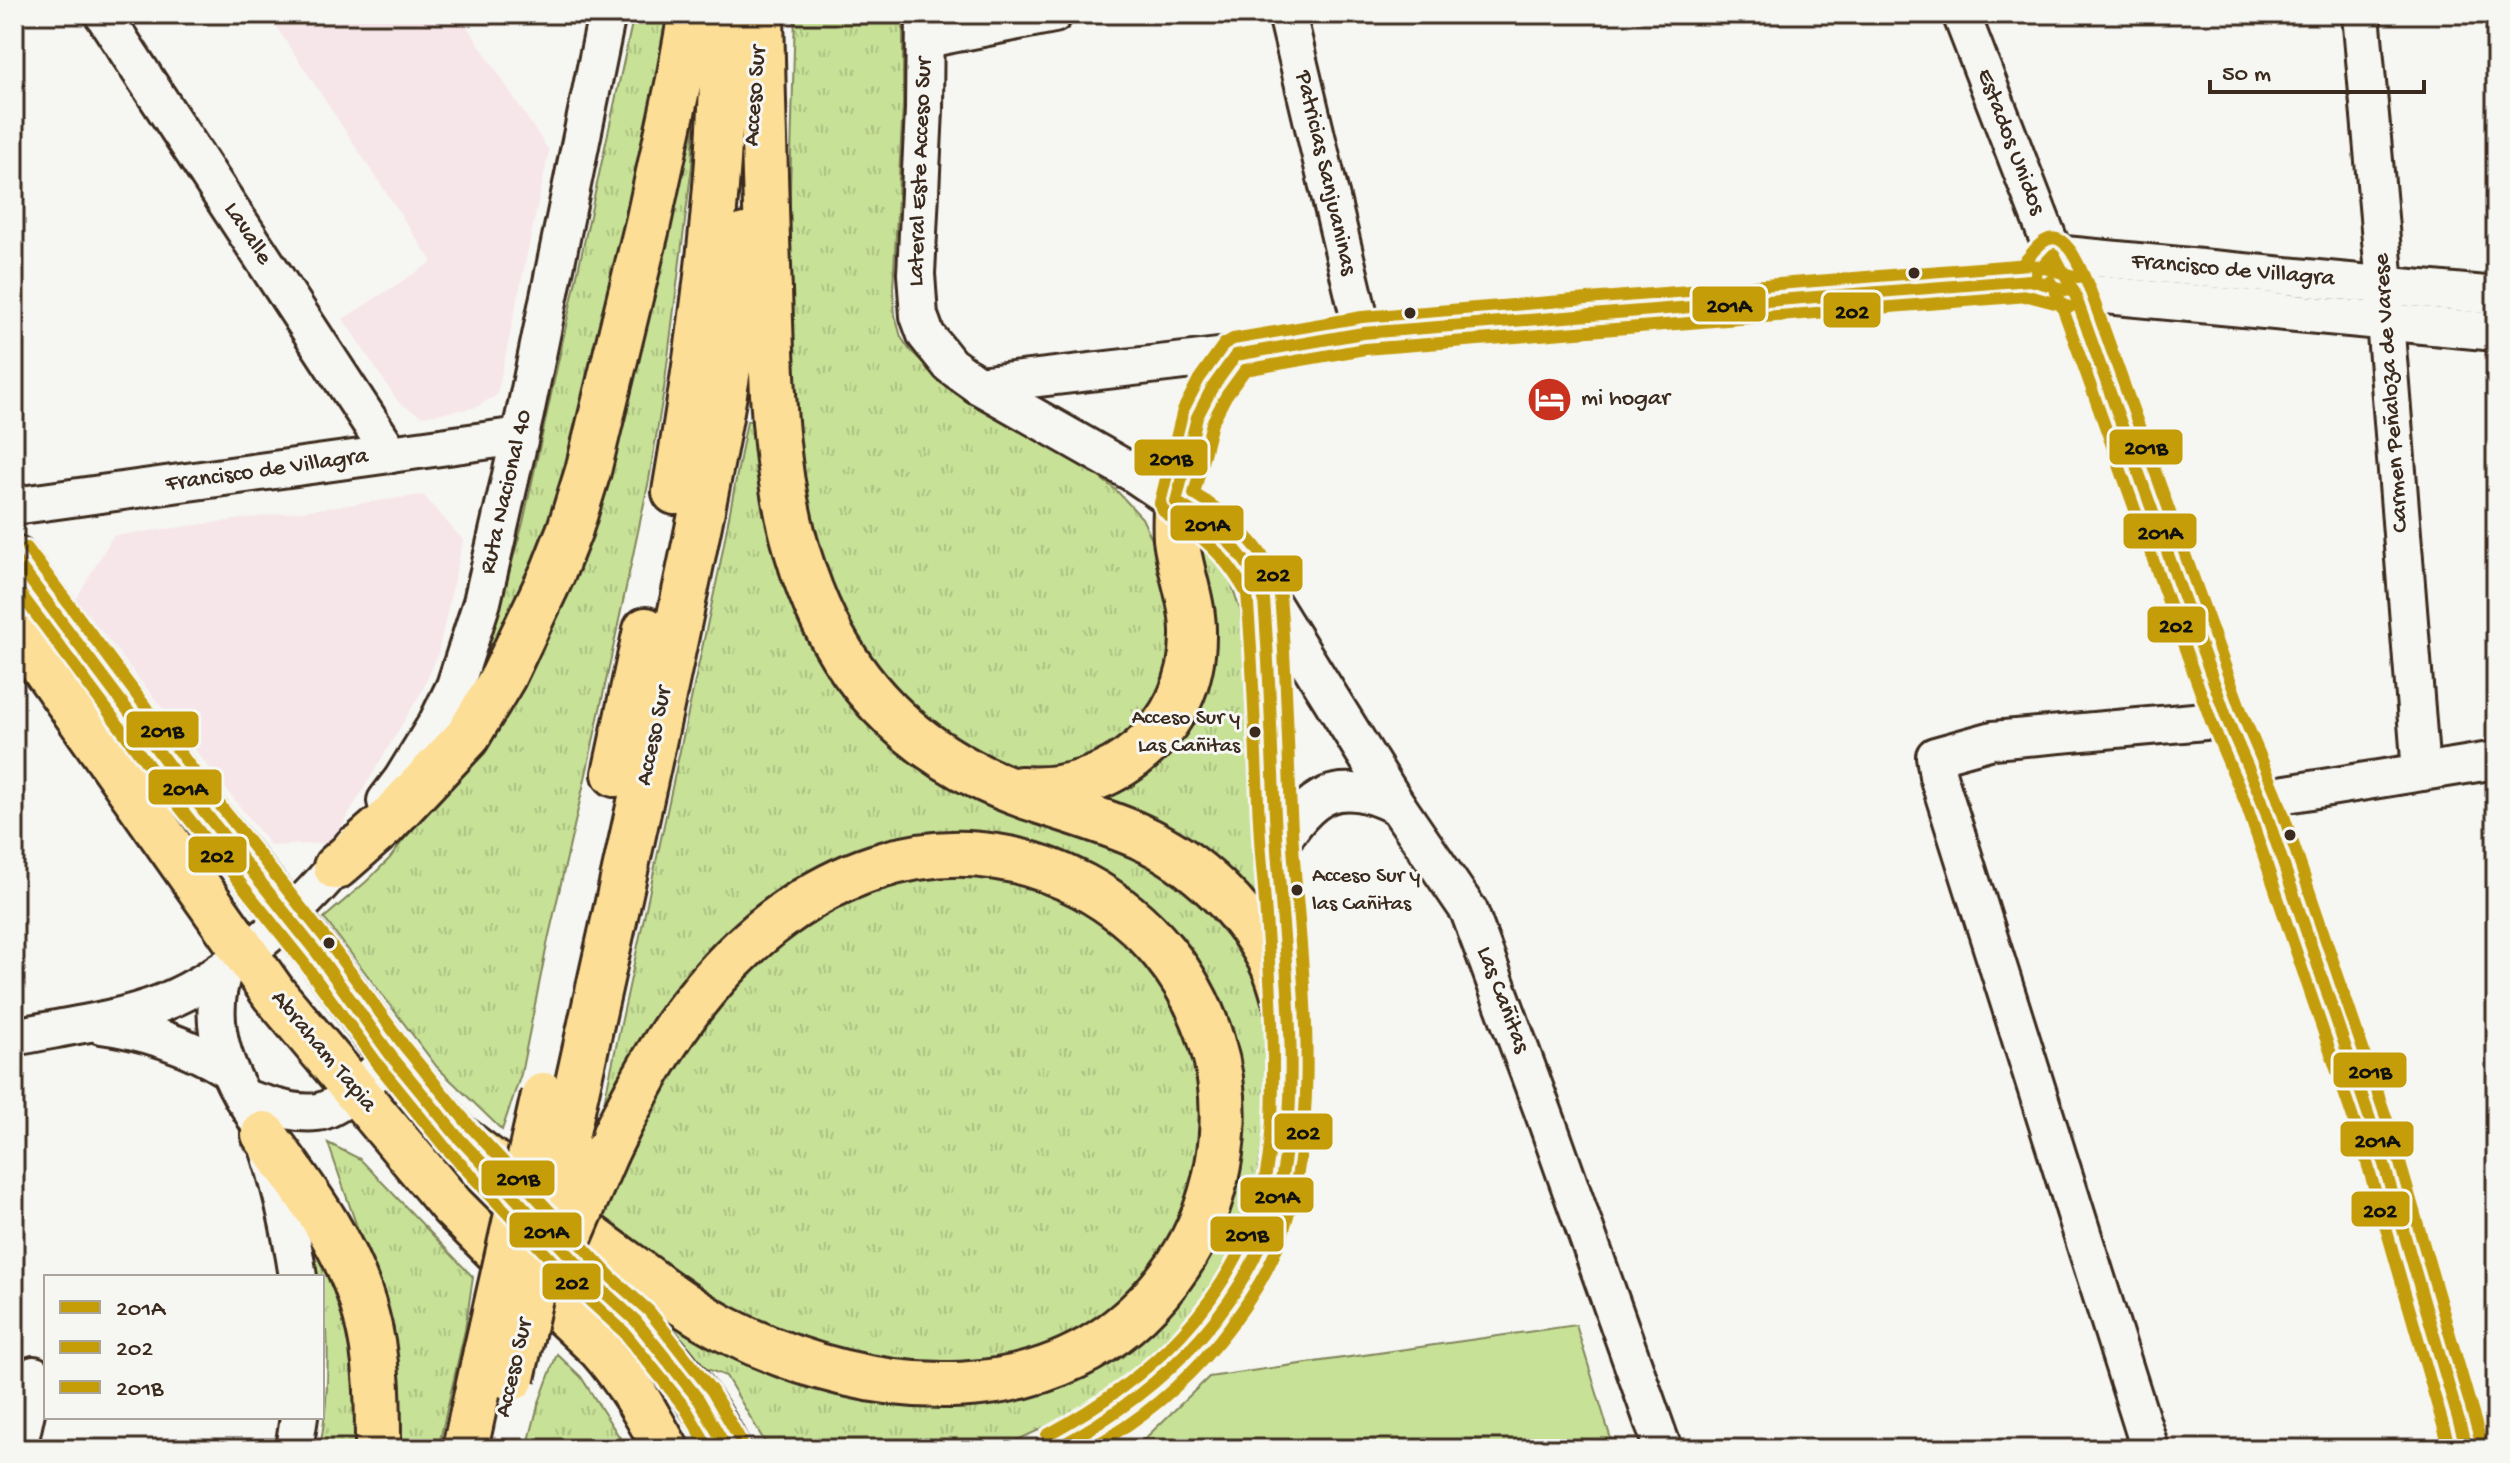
<svg xmlns="http://www.w3.org/2000/svg" width="2510" height="1463" viewBox="0 0 2510 1463" font-family="'Gochi Hand',sans-serif">
<defs>
<pattern id="grass-tufts" width="24" height="20" patternUnits="userSpaceOnUse" patternTransform="scale(2)"><rect width="24" height="20" fill="#c7e197"/><path d="M3 7l-1-3M5 7V3M7 7l1-3M15 17l-1-3M17 17v-4M19 17l1-3" fill="none" stroke="#acc182"/></pattern>
</defs>
<rect width="100%" height="100%" fill="#f6f6f2"/>
<filter id="ink" filterUnits="userSpaceOnUse"><feTurbulence type="fractalNoise" baseFrequency=".0125" numOctaves="2"/><feDisplacementMap in="SourceGraphic" scale="16" xChannelSelector="R" yChannelSelector="G"/><feConvolveMatrix kernelMatrix="1 2 1 2 8 2 1 2 1" color-interpolation-filters="sRGB"/></filter>
<g filter="url(#ink)">
<!-- built -->
<g fill="#f7e6e9">
<path d="M268 14H459L549 151 497 395 474 408 422 416 399 403 343 319 432 262Z"/>
<path d="M423 495 463 540 438 653 423 689 338 832 326 843 271 846 76 599 113 536Z"/>
</g>
<!-- grass -->
<g fill="url(#grass-tufts)" stroke="#81865a" stroke-width="2">
<path d="M634 14H676L562 510 467 705 483 666 523 523Z"/>
<path d="M795 14H903V104L893 289 895 315 901 337 909 349 946 385 1077 461 1116 490 1142 518 1160 557 1176 644 1156 711 1100 759 1017 776 923 728 835 613 795 473 788 261Z"/>
<path d="M695 109 692 165 664 389 649 480 587 770 548 940 521 1074 502 1130 437 1067 324 918 367 881 390 858 488 724Z"/>
<path d="M747 421H761L842 680 1180 872 1272 988V1045L1264 1134 1254 1196 1247 1223 1235 1249 1215 1285 1168 1343 1120 1386 1088 1407 998 1449H769L726 1376 699 1366 650 1306 907 1394 1152 1315 1233 1089 1095 879 838 871 597 1135 719 570Z"/>
<path d="M1196 530 1213 547 1226 567 1240 610 1249 690 1259 901 1255 902 1077 797 1166 746Z"/>
<path d="M994 875 1076 898 1158 972 1195 1040 1207 1126 1178 1238 1110 1320 976 1372 787 1343 600 1227 620 1166 669 1075 707 1018 755 965 818 914 904 877Z"/>
<path d="M328 1143 360 1159 473 1277 465 1330 438 1449H390L370 1277 356 1224Z"/>
<path d="M313 1243 346 1287 364 1449H320C327 1408 329 1373 327 1331H322V1277H317Z"/>
<path d="M557 1354 581 1377 627 1449H527L538 1405Z"/>
</g>
<!-- park -->
<path fill="#c7e197" stroke="#81865a" stroke-width="2" d="M1576 1325 1614 1449H1134L1209 1377Z"/>
<g fill="none" stroke-linecap="round" stroke-linejoin="round">
<defs>
<g id="minor">
<path d="M103 14 391 454"/>
<path d="M925 14 924 110 916 274 919 316 926 335 950 365 978 385 1133 473 1176 502 1202 516 1222 532 1248 562 1263 589 1267 628C1270 701 1272 774 1277 847 1284 935 1292 1024 1288 1113 1286 1151 1282 1191 1269 1226 1231 1325 1148 1403 1055 1449"/>
<path d="M1287 14 1363 333"/>
<path d="M1961 14 2054 254 2074 292 2227 719 2261 798 2376 1137 2467 1449"/>
<path d="M2361 14 2385 285V321L2421 772"/>
<path d="M926 39 1054 14"/>
<path d="M2054 254 2496 296"/>
<path d="M978 385 1236 355 1363 333 2030 280 2074 292 2496 332"/>
<path d="M1176 502 1197 417 1212 388 1236 355"/>
<path d="M14 506 520 436"/>
<path d="M1269 599 1398 807 1469 911 1547 1122 1663 1449"/>
<path d="M2261 798 2496 760"/>
<path d="M386 801 402 780 437 723 455 686 482 602 525 414 607 14"/>
<path d="M1277 849C1310 794 1338 775 1398 807"/>
<path d="M224 970C208 1013 219 1055 241 1094 250 1108 260 1122 265 1138 280 1182 291 1230 298 1277"/>
<path d="M101 1025C147 1031 187 1045 227 1069"/>
<path d="M14 1037C63 1027 116 1021 162 1003 232 975 308 905 353 845"/>
<path d="M243 1098C266 1104 293 1115 317 1112 341 1109 373 1074 392 1057"/>
<path d="M18 1449 34 1375"/>
<path d="M294 1449 299 1417"/>
<path d="M2150 1449 1938 776 1935 756 1993 740 2227 719"/>
</g>
<g id="major">
<path d="M14 558 191 795 317 953 392 1057 456 1135 483 1163"/>
<path d="M14 625 274 994 452 1206 499 1253 600 1348C627 1378 646 1413 666 1449"/>
<path d="M541 1225C607 1296 684 1360 727 1449"/>
</g>
<g id="highway">
<path d="M761 14C763 106 765 198 769 290 773 410 773 528 832 637 866 699 917 746 980 777 1031 802 1087 813 1139 836 1195 861 1249 912 1275 969 1281 982 1284 997 1288 1011"/>
<path d="M675 492C702 334 724 175 723 14"/>
<path d="M615 774 646 630"/>
<path d="M1021 789C1112 796 1193 729 1193 636 1194 602 1180 572 1176 539 1175 527 1176 514 1176 502"/>
<path d="M336 867 384 825 467 737 503 677 553 572 570 529 588 471 648 223 679 80 691 14"/>
<path d="M570 1119C607 950 646 781 681 611 707 487 734 362 745 236"/>
<path d="M264 1134C305 1190 349 1247 366 1315 378 1358 378 1404 378 1449"/>
<path d="M456 1135C515 1179 572 1224 632 1267 662 1289 693 1313 727 1330 871 1402 1062 1421 1169 1278 1218 1214 1236 1121 1212 1043 1192 976 1145 919 1083 886 942 811 798 876 704 990 663 1039 634 1095 606 1152"/>
<path d="M465 1449 486 1352"/>
</g>
</defs>
<!-- minor casing -->
<use href="#minor" stroke="#3b2a1e" stroke-width="42"/>
<!-- major casing -->
<use href="#major" stroke="#3b2a1e" stroke-width="50"/>
<!-- highway casing -->
<use href="#highway" stroke="#3b2a1e" stroke-width="50"/>
<!-- minor -->
<use href="#minor" stroke="#f6f6f2" stroke-width="36"/>
<!-- major -->
<use href="#major" stroke="#fdde96" stroke-width="44"/>
<!-- highway -->
<use href="#highway" stroke="#fdde96" stroke-width="44"/>
<defs>
<g id="highway-bridge">
<path d="M560 1259 606 1152"/>
<path d="M486 1352 544 1095"/>
<path d="M512 1378 570 1119"/>
</g>
</defs>
<!-- highway-bridge casing -->
<use href="#highway-bridge" stroke="#3b2a1e" stroke-width="50" stroke-linecap="butt"/>
<!-- highway-bridge -->
<use href="#highway-bridge" stroke="#fdde96" stroke-width="44"/>
<defs>
<g id="bus-1">
<path d="M2036 273 2054 254 2074 292 2227 719 2261 798 2376 1137 2467 1449"/>
<path d="M14 558 191 795 317 953 392 1057 456 1135 601 1289 636 1321 699 1400 727 1449"/>
<path d="M1055 1449C1164 1390 1258 1302 1282 1175 1301 1071 1284 953 1277 849 1271 762 1271 675 1263 589 1241 550 1215 524 1176 502L1197 417 1212 388 1236 355 1363 333 2030 280 2074 292"/>
</g>
<g id="bus-2">
<path d="M2048 284 2050 281 2059 298 2212 724 2246 804 2361 1142 2450 1449"/>
<path d="M14 585 178 805 304 963 380 1067 444 1146 589 1300 624 1332 686 1409 709 1449"/>
<path d="M1089 1449C1138 1422 1183 1385 1219 1341 1244 1310 1267 1276 1281 1238 1324 1116 1302 973 1293 846 1287 760 1288 672 1279 586 1263 547 1230 515 1194 494L1212 423 1226 396 1245 370 1365 349 2028 296 2070 307"/>
</g>
<g id="bus-3">
<path d="M2024 262C2031 255 2039 242 2049 239 2068 232 2082 273 2089 287L2242 713 2276 793 2391 1132 2482 1445"/>
<path d="M27 548 204 785 330 944 405 1047 468 1124 612 1278 649 1311 712 1391 741 1441"/>
<path d="M1047 1435C1150 1379 1233 1303 1263 1187 1273 1146 1273 1102 1273 1060 1272 991 1267 923 1261 854 1255 768 1255 681 1247 594 1232 567 1214 545 1188 528 1177 520 1164 517 1160 503L1183 410 1199 379 1224 344 1233 339 1362 317 2029 264 2078 277"/>
</g>
</defs>
<!-- bus-1 casing -->
<use href="#bus-1" stroke="#f6f6f2" stroke-width="18"/>
<!-- bus-2 casing -->
<use href="#bus-2" stroke="#f6f6f2" stroke-width="18"/>
<!-- bus-3 casing -->
<use href="#bus-3" stroke="#f6f6f2" stroke-width="18"/>
<!-- bus-1 -->
<use href="#bus-1" stroke="#c49d09" stroke-width="12"/>
<!-- bus-2 -->
<use href="#bus-2" stroke="#c49d09" stroke-width="12"/>
<!-- bus-3 -->
<use href="#bus-3" stroke="#c49d09" stroke-width="12"/>
</g>
</g>
<!-- icons -->
<defs>
<symbol id="hotel-disc" viewBox="-11 -11 22 22"><circle r="9.5" fill="#c8321e" stroke="#f6f6f2"/><path d="M-6-4.5h1.5V1H6V5H4.5V3h-9V5H-6ZM-4 0a1.8 1.8 0 1 1 3.6 0ZM.5 0V-2.5h3Q6-2.5 6 0Z" fill="#fff"/></symbol>
</defs>
<g fill-rule="evenodd">
<use href="#hotel-disc" x="1524" y="374" width="51" height="51"/>
</g>
<!-- markers -->
<g fill="#3b2a1e" stroke="#f6f6f2" stroke-width="3">
<circle cx="1914" cy="273" r="7"/>
<circle cx="1410" cy="313" r="7"/>
<circle cx="1255" cy="732" r="7"/>
<circle cx="2290" cy="835" r="7"/>
<circle cx="1297" cy="890" r="7"/>
<circle cx="329" cy="943" r="7"/>
</g>
<g text-anchor="middle" dominant-baseline="central" stroke-width="6" stroke-linejoin="round" paint-order="stroke">
<!-- bus labels -->
<g font-size="22" fill="#3b2a1e" stroke="#f6f6f2" text-anchor="end">
<text x="1240" y="719">Acceso Sur y<tspan x="1240" dy="28">Las Cañitas</tspan></text>
<text x="1312" y="877" text-anchor="start">Acceso Sur y<tspan x="1312" dy="28">las Cañitas</tspan></text>
</g>
<!-- street labels -->
<g font-size="24" fill="#3b2a1e" stroke="#f6f6f2">
<text transform="translate(756 96) rotate(-86)">Acceso Sur</text>
<text transform="translate(2010 142) rotate(69)">Estados Unidos</text>
<text transform="translate(921 172) rotate(-88)">Lateral Este Acceso Sur</text>
<text transform="translate(1325 173) rotate(77)">Patricias Sanjuaninas</text>
<text transform="translate(247 234) rotate(57)">Lavalle</text>
<text transform="translate(2233 271) rotate(5)">Francisco de Villagra</text>
<text transform="translate(2392 393) rotate(-94)">Carmen Peñaloza de Varese</text>
<text transform="translate(267 471) rotate(-8)">Francisco de Villagra</text>
<text transform="translate(507 492) rotate(-77)">Ruta Nacional 40</text>
<text transform="translate(655 736) rotate(-78)">Acceso Sur</text>
<text transform="translate(1502 1000) rotate(69)">Las Cañitas</text>
<text transform="translate(323 1052) rotate(50)">Abraham Tapia</text>
<text transform="translate(515 1368) rotate(-77)">Acceso Sur</text>
</g>
<!-- poi labels -->
<g font-size="24" fill="#3b2a1e" stroke="#f6f6f2" text-anchor="start">
<text x="1581" y="399">mi hogar</text>
</g>
</g>
<g stroke="#f6f6f2" stroke-width="3">
<rect x="1691" y="285" width="76" height="38" rx="8" fill="#c49d09"/>
<rect x="1822" y="291" width="60" height="38" rx="8" fill="#c49d09"/>
<rect x="2108" y="428" width="76" height="38" rx="8" fill="#c49d09"/>
<rect x="1133" y="438" width="76" height="39" rx="8" fill="#c49d09"/>
<rect x="1169" y="504" width="76" height="38" rx="8" fill="#c49d09"/>
<rect x="2122" y="512" width="76" height="38" rx="8" fill="#c49d09"/>
<rect x="1243" y="554" width="61" height="39" rx="8" fill="#c49d09"/>
<rect x="2146" y="605" width="61" height="39" rx="8" fill="#c49d09"/>
<rect x="125" y="710" width="75" height="39" rx="8" fill="#c49d09"/>
<rect x="147" y="768" width="76" height="38" rx="8" fill="#c49d09"/>
<rect x="187" y="835" width="61" height="39" rx="8" fill="#c49d09"/>
<rect x="2332" y="1051" width="76" height="38" rx="8" fill="#c49d09"/>
<rect x="1273" y="1112" width="61" height="39" rx="8" fill="#c49d09"/>
<rect x="2339" y="1120" width="76" height="38" rx="8" fill="#c49d09"/>
<rect x="480" y="1159" width="76" height="38" rx="8" fill="#c49d09"/>
<rect x="1239" y="1176" width="76" height="38" rx="8" fill="#c49d09"/>
<rect x="2350" y="1190" width="61" height="38" rx="8" fill="#c49d09"/>
<rect x="508" y="1211" width="75" height="38" rx="8" fill="#c49d09"/>
<rect x="1209" y="1215" width="76" height="38" rx="8" fill="#c49d09"/>
<rect x="541" y="1262" width="61" height="39" rx="8" fill="#c49d09"/>
</g>
<g font-size="22" text-anchor="middle" font-weight="bold" fill="#111">
<text x="1729" y="312">201A</text>
<text x="1852" y="318">202</text>
<text x="2146" y="454">201B</text>
<text x="1171" y="465">201B</text>
<text x="1207" y="531">201A</text>
<text x="2160" y="539">201A</text>
<text x="1273" y="581">202</text>
<text x="2176" y="632">202</text>
<text x="162" y="737">201B</text>
<text x="185" y="795">201A</text>
<text x="217" y="862">202</text>
<text x="2370" y="1078">201B</text>
<text x="1303" y="1139">202</text>
<text x="2377" y="1147">201A</text>
<text x="518" y="1185">201B</text>
<text x="1277" y="1203">201A</text>
<text x="2380" y="1217">202</text>
<text x="546" y="1238">201A</text>
<text x="1247" y="1241">201B</text>
<text x="572" y="1289">202</text>
</g>
<!-- margin -->
<rect width="2510" height="1463" fill="none" stroke="#f6f6f2" stroke-width="48"/>
<rect x="24" y="24" width="2462" height="1415" fill="none" stroke="#3b2a1e" stroke-width="3" filter="url(#ink)"/>
<!-- legend -->
<rect x="44" y="1275" width="280" height="144" fill="#f6f6f2" stroke="#aba49d" stroke-width="2"/>
<rect x="60" y="1301" width="40" height="12" fill="#c49d09" stroke="#aba49d" stroke-width="2"/>
<text x="116" y="1315" font-size="24" fill="#3b2a1e">201A</text>
<rect x="60" y="1341" width="40" height="12" fill="#c49d09" stroke="#aba49d" stroke-width="2"/>
<text x="116" y="1355" font-size="24" fill="#3b2a1e">202</text>
<rect x="60" y="1381" width="40" height="12" fill="#c49d09" stroke="#aba49d" stroke-width="2"/>
<text x="116" y="1395" font-size="24" fill="#3b2a1e">201B</text>
<!-- scale -->
<path d="M2210 80v12h214v-12" fill="none" stroke="#3b2a1e" stroke-width="4"/>
<text x="2222" y="80" font-size="24" fill="#3b2a1e" stroke="#f6f6f2" stroke-width="6" paint-order="stroke">50 m</text>
</svg>
